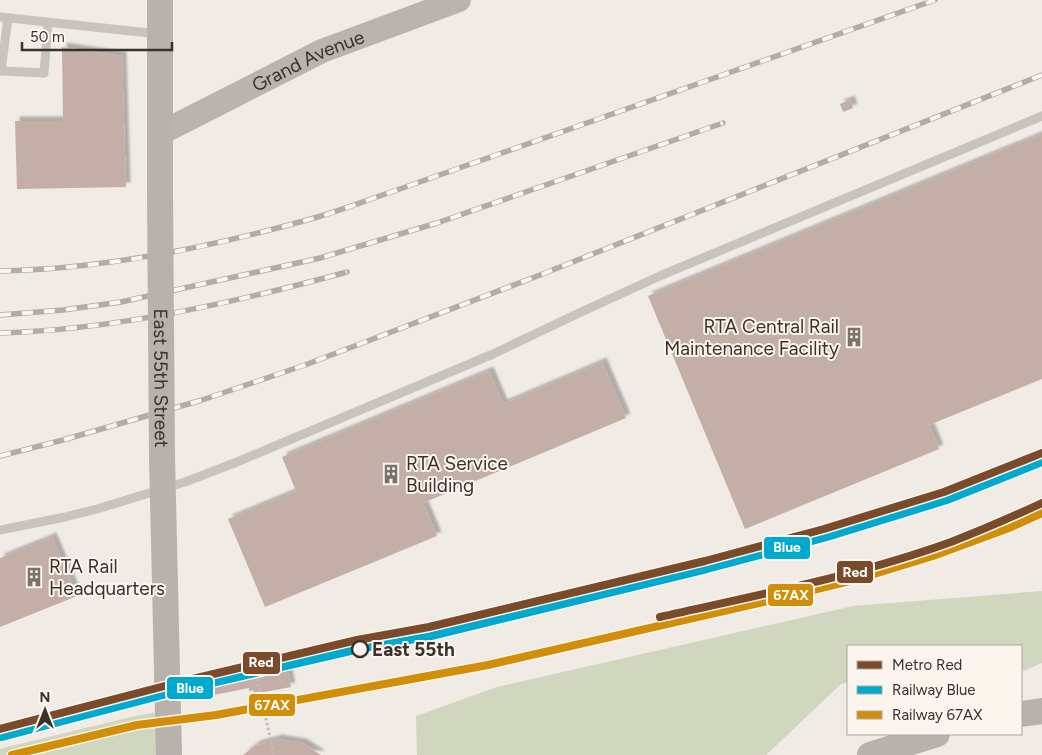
<svg xmlns="http://www.w3.org/2000/svg" width="1042" height="755" viewBox="0 0 1042 755" font-family="Figtree,sans-serif">
<defs>
<filter id="shadow"><feDropShadow dx="4.5" dy="-4.5" stdDeviation="1" flood-color="#0004"/></filter>
</defs>
<rect width="100%" height="100%" fill="#f0ebe5"/>
<!-- green -->
<g fill="#d1d6bf">
<path d="M1042 591V663L1021 672V646H848V683L841 684 766 755H417L416 716 497 687 853 606Z"/>
<path d="M168 710 169 755H0V749L7 747 135 716Z"/>
</g>
<!-- building -->
<g fill="#c3afa7" filter="url(#shadow)">
<path d="M62 47 122 56 126 187 17 189 15 121H63Z"/>
<path d="M850 100 853 108 843 112 840 104Z"/>
<path d="M1042 134V379L929 425 939 449 745 529 648 296Z"/>
<path d="M602 362 626 418 423 503 437 536 265 607 228 519 296 491 282 457 489 371 503 404Z"/>
<path d="M52 537 77 596 0 627V558Z"/>
<path d="M286 664 291 687 254 694 253 690 249 691V688L209 696 206 681Z"/>
<path d="M278 739 302 743 321 755H243L256 745Z"/>
</g>
<g fill="none" stroke-linecap="round" stroke-linejoin="round">
<!-- path -->
<path stroke="#c2bbb6" stroke-width="3" stroke-dasharray="2.5 2.5" stroke-linecap="butt" d="M256 674 274 755"/>
<!-- lane -->
<g stroke="#c9c3be" stroke-width="9">
<path d="M0 17 159 34"/>
<path d="M8 18 1 71 44 73 48 23"/>
<path d="M0 530 65 517 97 509 185 482 237 462 493 354 579 313 662 275 1042 116"/>
</g>
<!-- secondary -->
<path stroke="#bab3ae" stroke-width="24" id="s1" d="M161 133 322 51 459 0"/>
<!-- primary -->
<g stroke="#b8b1ad" stroke-width="26">
<path d="M160 0V194"/>
<path d="M1021 714 1042 711"/>
<path d="M870 755 937 734"/>
</g>
<defs>
<g id="rail">
<path d="M0 271C104 269 207 248 307 220 338 212 367 200 397 190L935 0"/>
<path d="M0 315 63 310 121 302 320 258 437 223 723 123"/>
<path d="M0 333C114 330 237 302 347 272"/>
<path d="M0 456 63 440 202 400 305 365 540 275 1042 75"/>
</g>
</defs>
<!-- rail casing -->
<use href="#rail" stroke="#b1aca8" stroke-width="5.5"/>
<!-- rail -->
<use href="#rail" stroke="#fbf5ee" stroke-width="4" stroke-dasharray="11" stroke-linecap="butt"/>
<!-- primary-bridge -->
<path stroke="#b8b1ad" stroke-width="26" id="s2" d="M160 194 162 457 169 755"/>
<defs>
<path id="rail-1" d="M2 737 186 689 359 649 431 636 707 569 827 537 947 500 1042 462"/>
<path id="rail-2" d="M12 755 137 725 216 715 488 665 772 600 858 579 933 556 1009 528 1042 513"/>
</defs>
<!-- rail-1 casing -->
<use href="#rail-1" stroke="#fbf5ee" stroke-width="11"/>
<!-- rail-2 casing -->
<use href="#rail-2" stroke="#fbf5ee" stroke-width="11"/>
<!-- rail-1 -->
<use href="#rail-1" stroke="#00a9ce" stroke-width="8"/>
<!-- rail-2 -->
<use href="#rail-2" stroke="#d18e09" stroke-width="8"/>
<defs>
<g id="metro-1">
<path d="M660 617C757 595 857 576 951 542 982 530 1012 517 1042 503"/>
<path d="M0 729 184 681 357 640 429 627 705 561 824 529 944 492 1042 453"/>
</g>
</defs>
<!-- metro-1 casing -->
<use href="#metro-1" stroke="#fbf5ee" stroke-width="11"/>
<!-- metro-1 -->
<use href="#metro-1" stroke="#7a4b2a" stroke-width="8"/>
</g>
<!-- icons -->
<defs>
<symbol id="building-bare" viewBox="-9 -9 18 18"><path d="M-4-6H4V6H1V3H-1V6H-4ZM-2.5-4.3h1.7v1.8h-1.7ZM.8-4.3h1.7v1.8H.8ZM-2.5-1h1.7V.8h-1.7ZM.8-1h1.7V.8H.8Z" fill="#7a716c" stroke="#fbf5ee" stroke-width="2.5" paint-order="stroke"/></symbol>
</defs>
<g fill-rule="evenodd">
<use href="#building-bare" x="840" y="323" width="28" height="28"/>
<use href="#building-bare" x="377" y="460" width="28" height="28"/>
<use href="#building-bare" x="20" y="563" width="28" height="28"/>
</g>
<!-- markers -->
<circle fill="#fbf5ee" stroke="#3b302b" stroke-width="2.5" cx="360" cy="649" r="8"/>
<g text-anchor="middle" dominant-baseline="central" stroke-width="4" stroke-linejoin="round" paint-order="stroke">
<!-- street labels -->
<g font-size="19" fill="#3b302b" stroke="#fbf5ee">
<text stroke="none"><textPath href="#s1" startOffset="164">Grand Avenue</textPath></text>
<text stroke="none"><textPath href="#s2" startOffset="184">East 55th Street</textPath></text>
</g>
<!-- poi labels -->
<g font-size="19" fill="#3b302b" stroke="#fbf5ee" text-anchor="start">
<text x="839" y="326" text-anchor="end">RTA Central Rail<tspan x="839" dy="22">Maintenance Facility</tspan></text>
<text x="406" y="463">RTA Service<tspan x="406" dy="22">Building</tspan></text>
<text x="49" y="566">RTA Rail<tspan x="49" dy="22">Headquarters</tspan></text>
</g>
<!-- stop labels -->
<g font-size="19" font-weight="bold" fill="#3b302b" stroke="#fbf5ee" text-anchor="start">
<text x="372" y="649">East 55th</text>
</g>
</g>
<g stroke="#fbf5ee" stroke-width="2">
<rect x="763" y="536" width="48" height="24" rx="5" fill="#00a9ce"/>
<rect x="836" y="560" width="38" height="24" rx="5" fill="#7a4b2a"/>
<rect x="767" y="583" width="47" height="24" rx="5" fill="#d18e09"/>
<rect x="242" y="651" width="39" height="24" rx="5" fill="#7a4b2a"/>
<rect x="166" y="676" width="48" height="24" rx="5" fill="#00a9ce"/>
<rect x="248" y="693" width="48" height="24" rx="5" fill="#d18e09"/>
</g>
<g font-size="14" text-anchor="middle" font-weight="bold" fill="#fff">
<text x="787" y="552">Blue</text>
<text x="855" y="577">Red</text>
<text x="791" y="600">67AX</text>
<text x="261" y="667">Red</text>
<text x="190" y="693">Blue</text>
<text x="272" y="710">67AX</text>
</g>
<!-- legend -->
<rect x="847" y="645" width="175" height="90" fill="#fbf5ee" stroke="#aea6a0"/>
<rect x="857" y="661" width="25" height="8" fill="#7a4b2a" stroke="#aea6a0"/>
<text x="892" y="670" font-size="15" fill="#3b302b">Metro Red</text>
<rect x="857" y="686" width="25" height="8" fill="#00a9ce" stroke="#aea6a0"/>
<text x="892" y="695" font-size="15" fill="#3b302b">Railway Blue</text>
<rect x="857" y="711" width="25" height="8" fill="#d18e09" stroke="#aea6a0"/>
<text x="892" y="720" font-size="15" fill="#3b302b">Railway 67AX</text>
<!-- north arrow -->
<g transform="translate(45 710)" stroke="#fbf5ee" stroke-width="4" paint-order="stroke">
<path d="M0-4L9 19L0 12L-9 19Z" fill="#3b302b"/>
<text y="-8" font-size="14" font-weight="bold" text-anchor="middle" fill="#3b302b">N</text>
</g>
<!-- scale -->
<path d="M22 42v8h150v-8" fill="none" stroke="#3b302b" stroke-width="2.5"/>
<text x="30" y="42" font-size="15" fill="#3b302b" stroke="#fbf5ee" stroke-width="4" paint-order="stroke">50 m</text>
</svg>
